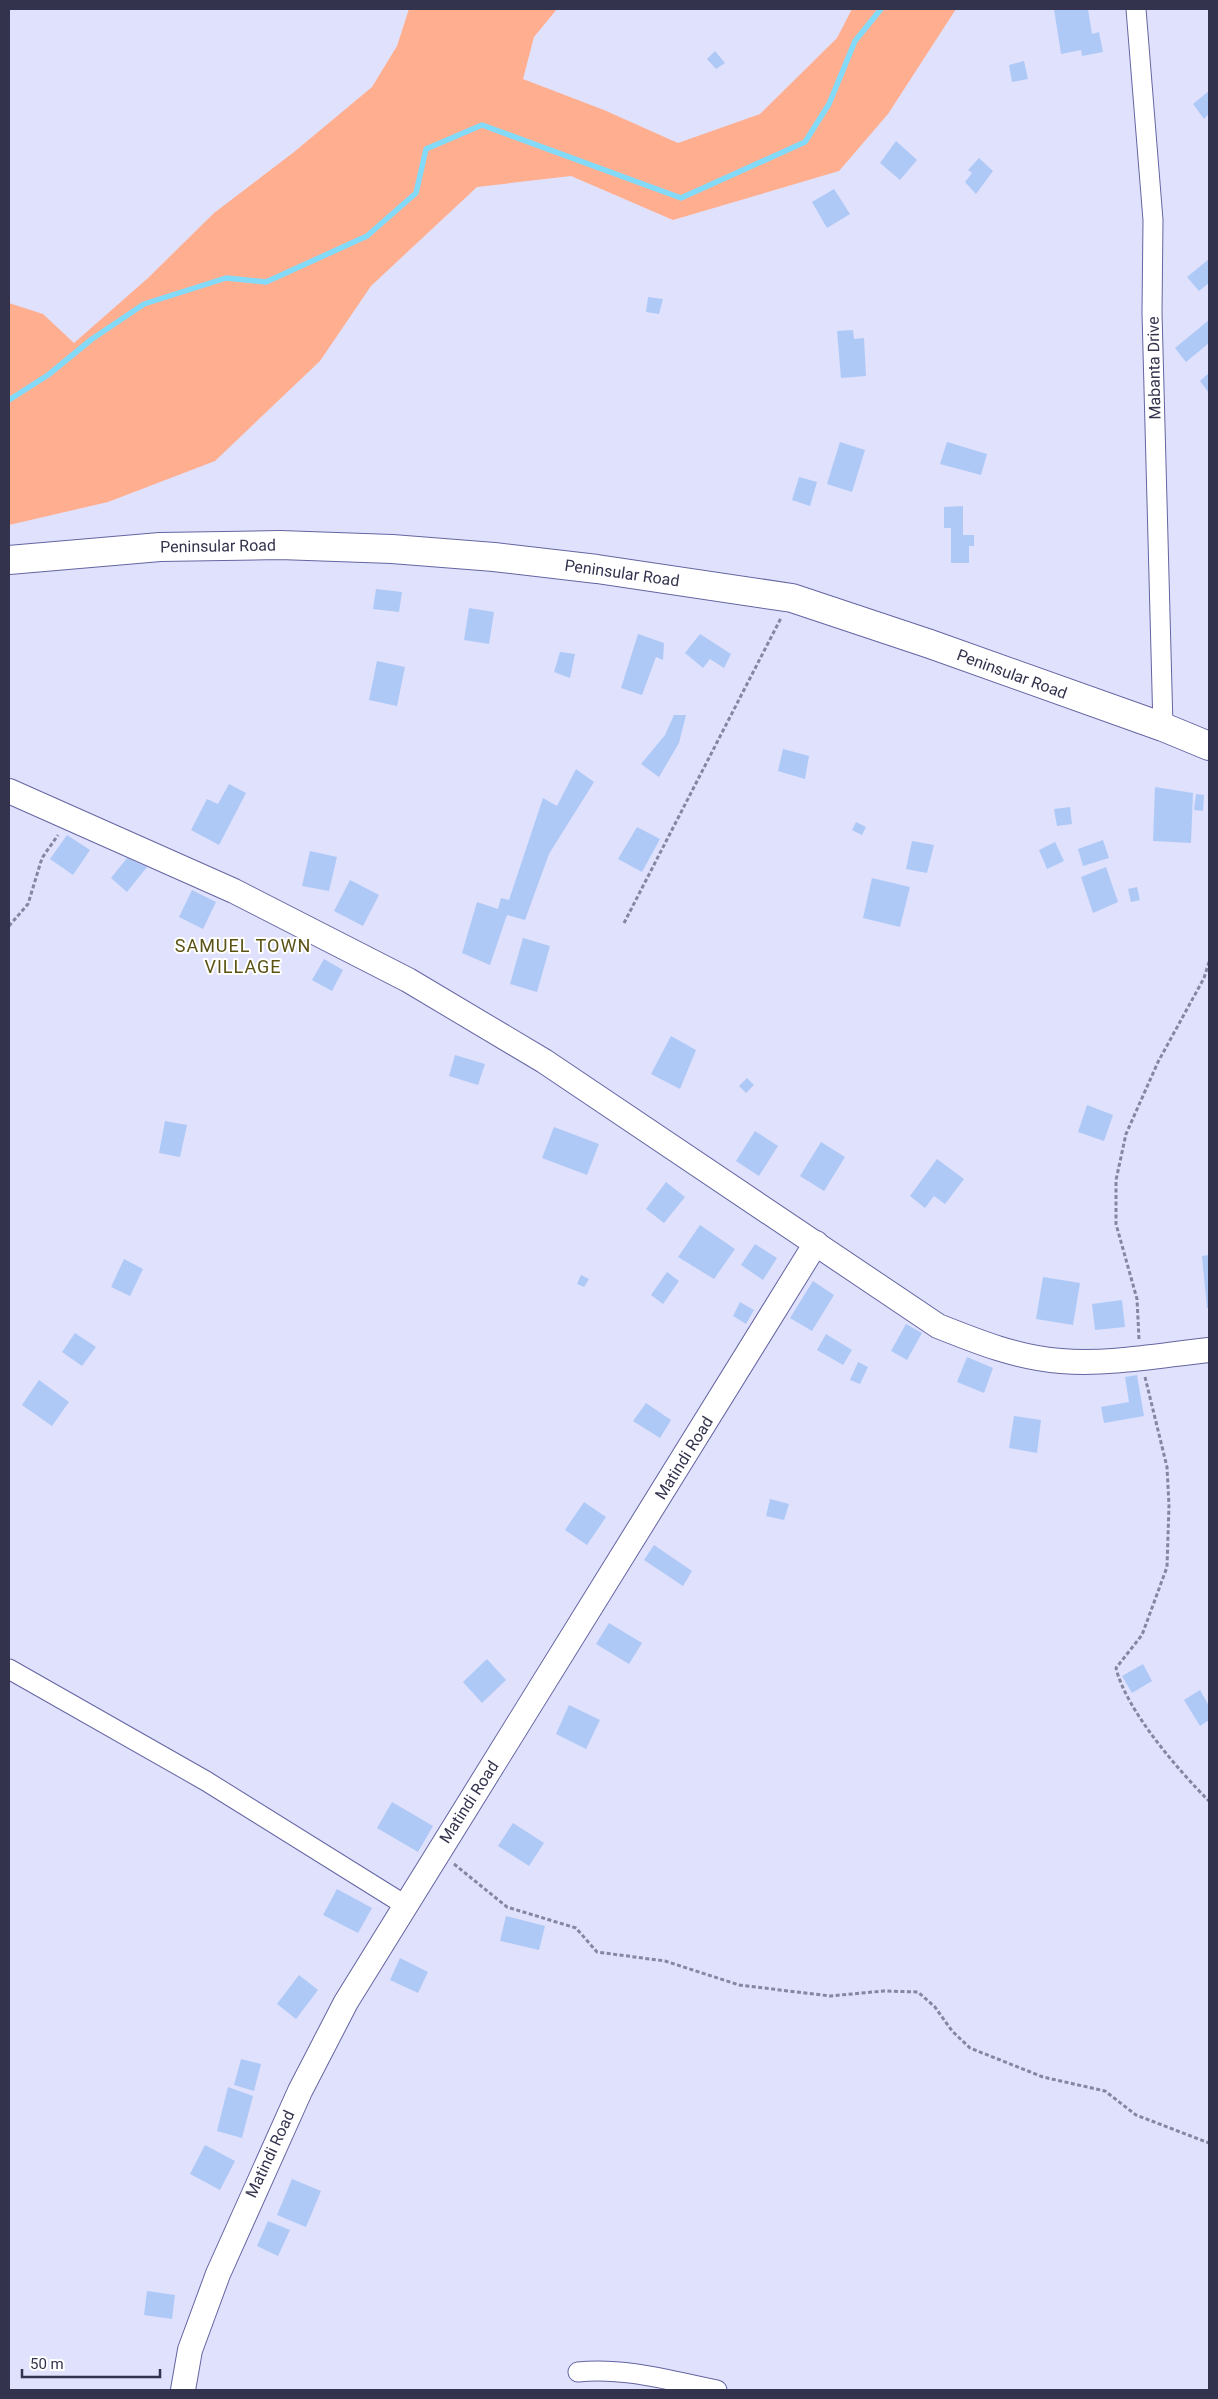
<svg xmlns="http://www.w3.org/2000/svg" width="1218" height="2399" viewBox="0 0 1218 2399" font-family="Roboto,sans-serif">
<rect width="100%" height="100%" fill="#dfe1fd"/>
<!-- green -->
<path fill="#ffaf8f" d="M409 9H557L534 37 523 79 604 110 678 143 760 114 837 38 852 9H956L888 114 839 171 673 220 571 176 477 187 371 286 320 361 215 461 108 502 9 525V303L43 314 74 343 148 278 214 213 294 152 372 87 397 46Z"/>
<g fill="none" stroke-linecap="round" stroke-linejoin="round">
<!-- stream -->
<path stroke="#84dbf9" stroke-width="5.5" d="M9 400 48 375 92 339 144 304 226 278 266 282 367 236 416 193 426 149 482 125 681 198 805 142 829 104 855 41 881 9"/>
</g>
<!-- building -->
<g fill="#afc9f7">
<path d="M1054 9H1088L1092 34 1099 32 1103 52 1082 56 1081 50 1061 54Z"/>
<path d="M715 51 725 63 716 69 707 59Z"/>
<path d="M1024 61 1028 79 1012 82 1009 65Z"/>
<path d="M1209 91V114L1204 119 1193 104Z"/>
<path d="M896 141 917 160 900 180 880 163Z"/>
<path d="M979 158 993 171 976 194 965 182 972 173 968 170Z"/>
<path d="M834 189 850 214 827 228 812 202Z"/>
<path d="M1209 259V283L1199 291 1187 277Z"/>
<path d="M648 297 663 299 659 314 646 312Z"/>
<path d="M1209 320V343L1186 362 1175 348Z"/>
<path d="M853 330 854 339 864 338 866 376 841 378 837 331Z"/>
<path d="M1209 373V393L1200 381Z"/>
<path d="M840 442 865 450 852 492 827 484Z"/>
<path d="M947 442 987 454 981 475 940 464Z"/>
<path d="M799 477 817 482 810 506 792 500Z"/>
<path d="M963 506V535H974V546H969V563H951V528H944V507Z"/>
<path d="M376 589 402 592 399 612 373 609Z"/>
<path d="M469 608 494 612 489 644 464 640Z"/>
<path d="M638 634 664 643 663 660 656 657 642 695 621 688Z"/>
<path d="M700 634 731 654 724 668 710 659 703 668 685 653Z"/>
<path d="M560 652 575 654 570 678 554 672Z"/>
<path d="M377 661 405 667 397 706 369 700Z"/>
<path d="M674 715H686L679 743 659 777 641 764 665 735Z"/>
<path d="M783 749 809 756 805 779 778 771Z"/>
<path d="M576 769 594 782 549 854 525 920 507 915 490 965 462 953 477 902 498 909 501 898 509 900 543 798 557 806Z"/>
<path d="M229 784 246 793 219 845 191 830 207 799 218 804Z"/>
<path d="M1155 787 1193 793 1191 843 1153 841Z"/>
<path d="M1196 794 1204 795 1203 811 1194 810Z"/>
<path d="M1070 807 1072 824 1057 826 1054 809Z"/>
<path d="M856 822 866 827 862 835 852 830Z"/>
<path d="M637 827 660 839 642 872 618 859Z"/>
<path d="M67 835 90 850 73 875 50 859Z"/>
<path d="M1103 840 1109 858 1083 866 1078 849Z"/>
<path d="M912 841 934 845 927 873 906 869Z"/>
<path d="M1055 842 1064 861 1047 869 1039 850Z"/>
<path d="M310 851 337 857 329 891 302 886Z"/>
<path d="M127 858 147 867 127 892 111 878Z"/>
<path d="M1106 867 1118 902 1093 913 1081 877Z"/>
<path d="M872 878 910 887 900 927 863 918Z"/>
<path d="M350 880 379 895 363 926 334 911Z"/>
<path d="M1137 887 1140 900 1131 902 1128 889Z"/>
<path d="M192 890 216 902 203 929 179 917Z"/>
<path d="M523 938 550 946 537 992 510 984Z"/>
<path d="M324 959 343 970 332 991 312 980Z"/>
<path d="M671 1036 696 1050 680 1089 651 1074Z"/>
<path d="M455 1055 485 1064 478 1085 449 1076Z"/>
<path d="M747 1078 754 1085 746 1093 739 1086Z"/>
<path d="M1087 1105 1113 1115 1104 1141 1078 1132Z"/>
<path d="M165 1121 187 1125 180 1157 159 1153Z"/>
<path d="M554 1127 599 1144 587 1175 542 1158Z"/>
<path d="M755 1131 778 1146 759 1176 736 1161Z"/>
<path d="M821 1142 845 1157 824 1191 800 1176Z"/>
<path d="M937 1159 964 1179 945 1204 934 1196 925 1208 910 1196Z"/>
<path d="M666 1182 685 1197 664 1223 646 1209Z"/>
<path d="M700 1225 735 1249 714 1279 678 1257Z"/>
<path d="M755 1244 777 1258 763 1280 741 1265Z"/>
<path d="M1209 1255V1308H1207L1202 1256Z"/>
<path d="M124 1259 143 1269 130 1296 111 1287Z"/>
<path d="M667 1272 679 1281 663 1304 651 1295Z"/>
<path d="M581 1275 589 1279 584 1287 577 1284Z"/>
<path d="M1043 1277 1080 1283 1073 1325 1036 1319Z"/>
<path d="M813 1281 834 1295 812 1331 790 1318Z"/>
<path d="M1122 1300 1125 1327 1095 1330 1092 1304Z"/>
<path d="M740 1302 754 1310 746 1324 733 1316Z"/>
<path d="M906 1324 922 1333 907 1360 891 1351Z"/>
<path d="M75 1333 96 1347 82 1366 62 1352Z"/>
<path d="M826 1334 852 1350 843 1365 817 1350Z"/>
<path d="M967 1357 993 1368 984 1393 957 1382Z"/>
<path d="M858 1362 868 1367 860 1384 850 1380Z"/>
<path d="M1137 1375 1144 1416 1104 1423 1101 1407 1129 1402 1125 1377Z"/>
<path d="M39 1380 69 1402 52 1426 22 1405Z"/>
<path d="M646 1403 671 1420 660 1438 633 1421Z"/>
<path d="M1014 1416 1041 1420 1037 1453 1009 1448Z"/>
<path d="M770 1499 789 1504 784 1520 766 1516Z"/>
<path d="M584 1502 606 1517 587 1545 565 1530Z"/>
<path d="M654 1545 692 1571 683 1586 644 1560Z"/>
<path d="M609 1623 642 1643 629 1664 596 1644Z"/>
<path d="M487 1659 506 1680 482 1703 463 1682Z"/>
<path d="M1143 1664 1152 1681 1132 1693 1122 1676Z"/>
<path d="M1200 1690 1209 1706V1720L1200 1726 1184 1700Z"/>
<path d="M569 1705 600 1720 586 1749 556 1734Z"/>
<path d="M392 1802 433 1826 418 1852 377 1828Z"/>
<path d="M513 1823 544 1843 529 1866 498 1846Z"/>
<path d="M337 1889 372 1908 358 1933 323 1915Z"/>
<path d="M506 1916 545 1926 539 1950 500 1941Z"/>
<path d="M400 1958 428 1972 418 1993 390 1980Z"/>
<path d="M299 1975 318 1990 296 2019 277 2004Z"/>
<path d="M241 2059 261 2064 254 2091 234 2085Z"/>
<path d="M228 2087 253 2096 242 2138 217 2131Z"/>
<path d="M205 2145 235 2161 220 2190 190 2174Z"/>
<path d="M292 2179 321 2191 306 2227 277 2215Z"/>
<path d="M268 2221 290 2230 278 2256 257 2246Z"/>
<path d="M147 2291 175 2295 172 2319 144 2315Z"/>
</g>
<g fill="none" stroke-linecap="round" stroke-linejoin="round">
<defs>
<g id="minor">
<path d="M1136 9 1153 220 1152 313 1163 727"/>
<path d="M9 1669 206 1781 405 1905"/>
<path d="M578 2372C624 2367 672 2381 717 2390"/>
</g>
<g id="tertiary">
<path d="M9 791 234 891 408 980 544 1061 938 1326C978 1342 1018 1358 1061 1361 1110 1365 1161 1355 1209 1350"/>
<path d="M183 2390 190 2350 218 2274 300 2091 346 2002 816 1243"/>
</g>
<path id="primary" d="M9 560 160 547 280 545 392 549 494 557 597 569 792 598 930 644 1163 727 1209 746"/>
</defs>
<!-- minor casing -->
<use href="#minor" stroke="#6465a1" stroke-width="21"/>
<!-- tertiary casing -->
<use href="#tertiary" stroke="#6465a1" stroke-width="26"/>
<!-- primary casing -->
<use href="#primary" stroke="#6465a1" stroke-width="30"/>
<!-- path -->
<g stroke="#8586a1" stroke-width="3" stroke-dasharray="4 2.5" stroke-linecap="butt">
<path d="M624 923 781 618"/>
<path d="M9 926 28 904 42 858 58 835"/>
<path d="M1139 1339 1137 1299 1116 1224V1180L1126 1134 1158 1062 1204 978 1209 962"/>
<path d="M1145 1377 1167 1467 1169 1505 1167 1567 1142 1635 1116 1668C1126 1710 1178 1770 1209 1801"/>
<path d="M454 1864 507 1907 576 1928 597 1952 665 1961 739 1985 830 1996 884 1991 918 1992 935 2007 952 2031 970 2048 1043 2077 1105 2091 1136 2115 1209 2143"/>
</g>
<!-- minor -->
<use href="#minor" stroke="#fff" stroke-width="19"/>
<!-- tertiary -->
<use href="#tertiary" stroke="#fff" stroke-width="24"/>
<!-- primary -->
<use href="#primary" stroke="#fff" stroke-width="28"/>
</g>
<g text-anchor="middle" dominant-baseline="central" stroke-width="4" stroke-linejoin="round" paint-order="stroke">
<!-- street labels -->
<g font-size="16" fill="#33334e" stroke="#fff">
<text transform="translate(1154 368) rotate(-91)">Mabanta Drive</text>
<text transform="translate(218 546) rotate(-1)">Peninsular Road</text>
<text transform="translate(622 573) rotate(8)">Peninsular Road</text>
<text transform="translate(1012 674) rotate(20)">Peninsular Road</text>
<text transform="translate(684 1458) rotate(-58)">Matindi Road</text>
<text transform="translate(469 1802) rotate(-57)">Matindi Road</text>
<text transform="translate(270 2154) rotate(-65)">Matindi Road</text>
</g>
<!-- neighbourhood labels -->
<g font-size="18" letter-spacing="1" fill="#5a5315" stroke="#fff">
<text x="243" y="945">SAMUEL TOWN<tspan x="243" dy="21">VILLAGE</tspan></text>
</g>
</g>
<!-- border -->
<rect width="1218" height="2399" fill="none" stroke="#33334e" stroke-width="20"/>
<!-- scale -->
<path d="M22 2369v8h138v-8" fill="none" stroke="#33334e" stroke-width="2.5"/>
<text x="30" y="2369" font-size="15" fill="#33334e" stroke="#ffffff" stroke-width="4" paint-order="stroke">50 m</text>
</svg>
